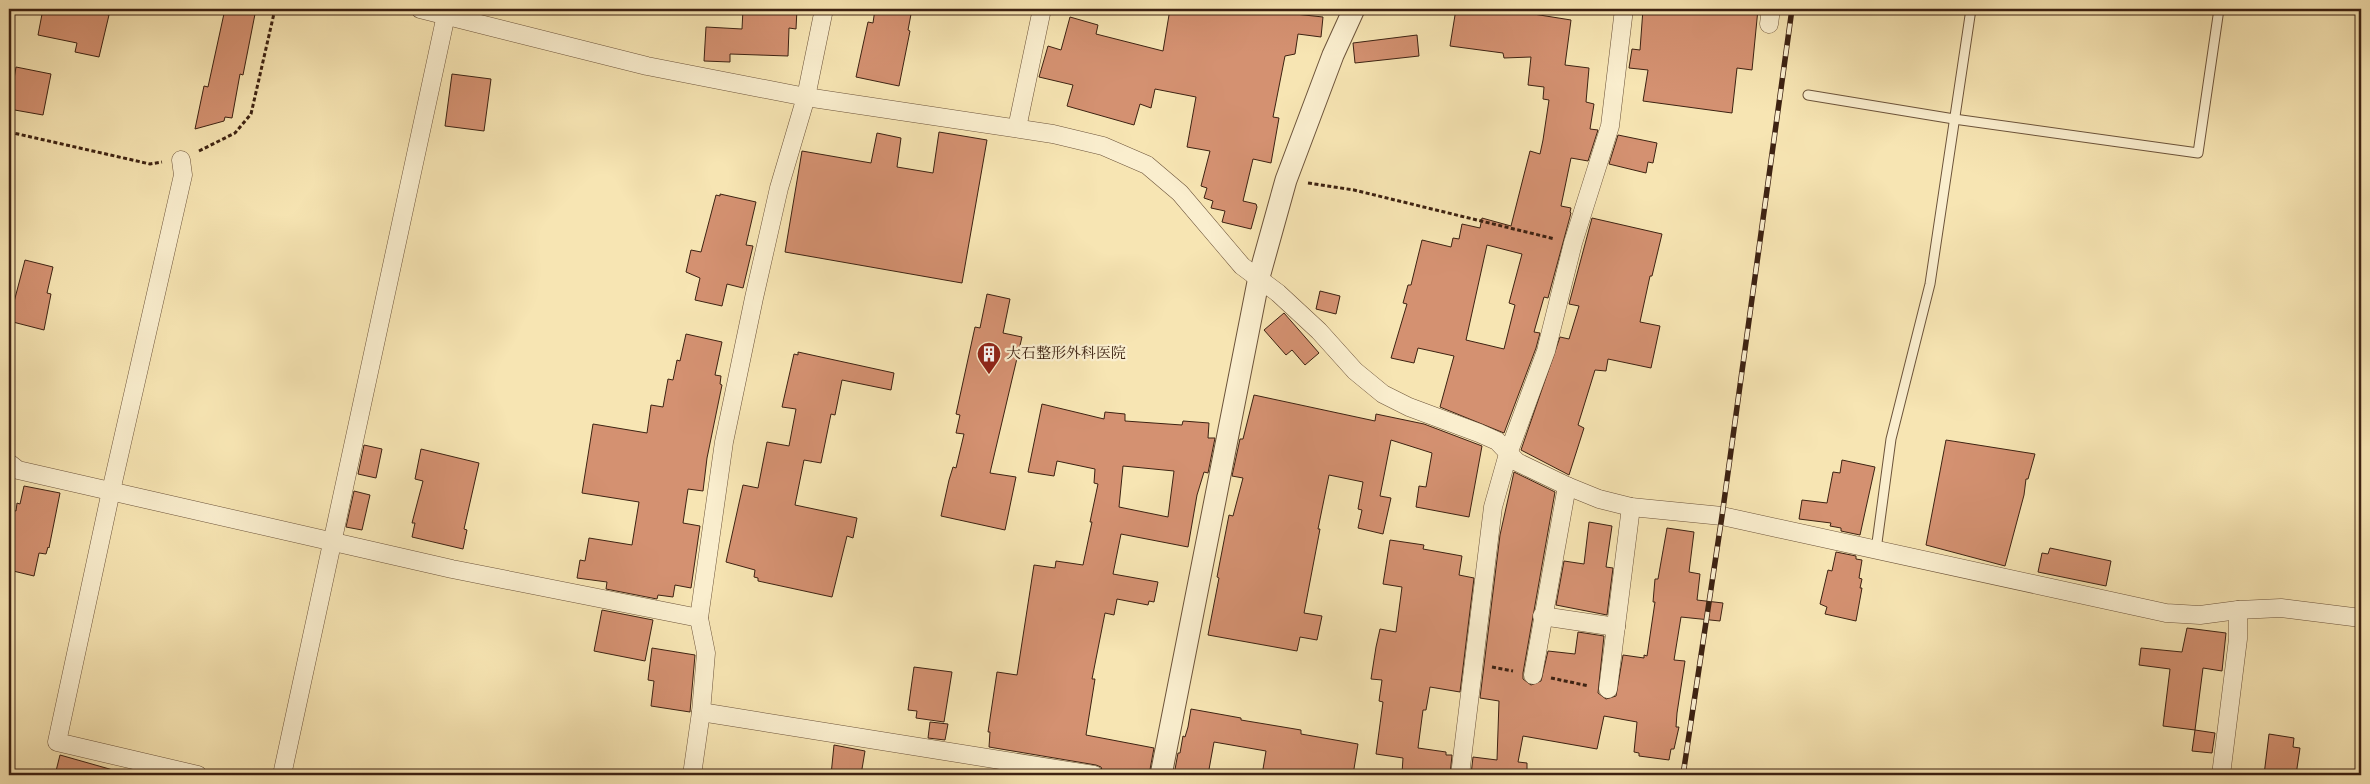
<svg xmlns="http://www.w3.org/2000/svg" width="2370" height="784" viewBox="0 0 2370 784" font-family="'Old Standard TT','Noto Serif JP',serif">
<rect width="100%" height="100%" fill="#f7e5b3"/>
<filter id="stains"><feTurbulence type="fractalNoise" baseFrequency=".004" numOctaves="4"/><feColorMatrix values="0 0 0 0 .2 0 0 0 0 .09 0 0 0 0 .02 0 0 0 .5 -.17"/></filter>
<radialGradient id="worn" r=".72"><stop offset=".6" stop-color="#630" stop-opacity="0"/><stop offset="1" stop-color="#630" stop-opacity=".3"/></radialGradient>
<!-- building -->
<g fill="#d49171" stroke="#3d2212" fill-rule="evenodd">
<path d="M43 9H102L101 13 109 15 99 57 75 52 77 43 38 35Z"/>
<path d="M225 9H256L243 75 240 74 232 118 225 117 224 121 195 129 204 86 208 87Z"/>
<path d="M743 9H797L796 29 789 28 788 56 730 54V62L704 61 706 27 742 29Z"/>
<path d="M875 9H912L908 30 910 31 899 86 856 77 868 22 873 23Z"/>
<path d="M1170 9H1248L1323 17 1321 37 1298 34 1295 54 1285 56 1273 117 1279 118 1271 163 1253 159 1243 201 1256 204 1257 207 1251 229 1222 222 1225 211 1211 208 1213 201 1204 198 1207 188 1201 186 1210 151 1187 147 1196 97 1155 89 1151 108 1140 104 1134 125 1067 106 1073 85 1039 77 1048 46 1061 50 1070 17 1098 25 1096 34 1163 51Z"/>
<path d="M1456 9H1528L1527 13 1571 20 1565 65 1589 68 1586 102 1594 104 1590 129 1598 130 1588 161 1571 158 1561 206 1571 208 1570 212 1571 213 1548 298 1544 297 1534 332 1540 333 1536 348 1504 433 1440 407 1454 356 1418 348 1414 363 1391 358 1407 304 1403 303 1408 285H1411L1422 240 1451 247 1453 238 1459 239 1462 224 1480 228 1482 218 1511 226 1530 151 1540 154 1543 140 1549 100 1543 99 1544 87 1528 85 1531 57 1504 58 1503 53 1450 46ZM1487 245 1522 254 1509 303 1515 305 1504 349 1466 340Z"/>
<path d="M1643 9H1758L1752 70 1737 68 1732 113 1643 101 1648 70 1629 68 1632 49 1640 50Z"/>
<path d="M1417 35 1419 56 1355 63 1353 43Z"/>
<path d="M16 67 51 74 43 115 9 109Z"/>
<path d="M452 74 491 79 484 131 445 126Z"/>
<path d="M939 132 987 140 962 283 785 252 802 151 871 163 877 133 901 138 897 167 933 173Z"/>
<path d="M1618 135 1657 143 1653 163 1648 162 1646 173 1609 164Z"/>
<path d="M720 194 756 202 746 245 753 246 743 288 727 284 722 306 695 300 700 278 686 272 691 250 701 252 716 195 720 196Z"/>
<path d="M1592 218 1662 234 1652 276H1650L1640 322 1660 326 1651 368 1608 359 1606 371 1595 370 1578 425 1584 428 1569 475 1521 450 1560 337 1569 339 1579 306 1569 304Z"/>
<path d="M25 260 53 267 47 293 51 294 44 330 9 321Z"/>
<path d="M1320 291 1340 296 1336 314 1316 309Z"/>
<path d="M987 294 1010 299 1003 333 1022 337 990 473 1016 477 1005 530 941 516 949 480 953 467 956 468 964 434 956 433 960 415 956 414 975 327 980 328Z"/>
<path d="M1284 313 1319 353 1305 365 1292 350 1286 355 1264 330Z"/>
<path d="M686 334 722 342 715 375 721 376 720 384 722 385 707 458 703 491 688 489 683 523 700 526 691 588 675 585 673 597 658 595 657 599 606 589 607 582 577 578 580 560 585 561 589 538 632 545 639 502 582 493 593 424 647 433 651 405 663 407 668 379 673 380 677 360 680 361Z"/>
<path d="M798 352 894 373 891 390 842 380 835 415 831 414 821 463 804 460 795 505 857 518 853 538 847 536 832 597 758 581V578L754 577 755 570 726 562 743 485 758 488 767 442 789 446 796 409 782 407 794 354 798 355Z"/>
<path d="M1254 395 1375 421 1376 414 1424 424 1482 446 1469 517 1416 507 1419 486 1426 487 1432 453 1391 440 1380 496 1391 498 1383 534 1358 528 1362 510 1358 509 1363 482 1329 475 1318 529H1320L1304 613 1322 616 1317 640 1300 637 1297 651 1208 635 1219 578 1217 577 1229 515 1233 516 1243 478 1232 476 1240 439H1243Z"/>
<path d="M1042 404 1104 419 1105 412 1125 414V421L1182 425 1183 421 1209 423 1208 438H1215L1208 473 1204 472 1197 495 1188 547 1121 534 1113 574 1158 582 1154 602 1149 601 1148 605 1117 599 1114 615 1105 613 1092 679H1095L1086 735 1154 748 1149 775H1104L1101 767 1096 765 989 747 990 732H988L997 672 1017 675 1034 565 1055 568 1056 561 1083 565 1092 522H1090L1098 484 1094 483 1095 469 1057 461 1054 476 1028 472ZM1123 466 1174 471 1168 517 1119 507Z"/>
<path d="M1946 440 2035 454 2028 479H2026L2024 495 2005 566 1926 545Z"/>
<path d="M364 445 382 449 376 478 358 474Z"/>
<path d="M421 449 479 463 464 529 467 530 463 549 412 537 415 523H412L423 481 415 479Z"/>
<path d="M1842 460 1875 467 1860 535 1841 531V528L1830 526 1831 523 1799 519 1802 500 1827 503 1833 472 1840 473Z"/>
<path d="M1514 472 1555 492 1523 673V679L1531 685 1541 681 1548 651 1575 654 1578 632 1604 636 1598 693 1606 699 1616 696 1623 655 1644 658V655L1647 656 1655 602H1653L1655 579H1658L1667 528 1694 532 1689 572 1700 574 1697 600 1723 603 1720 621 1681 617 1674 660 1685 661 1677 713 1676 727H1679L1674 749H1671L1669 760 1639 756V753L1634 752 1637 722 1604 716 1597 749 1523 736 1518 762 1527 763V775H1471L1473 757 1497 760 1499 701 1480 698 1500 535Z"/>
<path d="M24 486 60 493 49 548 48 547 46 554 39 553 34 576 9 570V528L12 510 16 511 17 503 20 504Z"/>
<path d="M354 491 370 495 362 530 346 527Z"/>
<path d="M1589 522 1612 526 1606 567 1613 568 1607 615 1556 605 1564 561 1584 564Z"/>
<path d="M1390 540 1424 545 1423 549 1462 556 1459 575 1474 578 1460 692 1430 687 1426 710H1423L1418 748 1446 752V755H1452L1450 775H1408V773H1402L1403 758 1376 754 1383 702 1379 701 1382 680 1371 679 1376 647 1380 629 1396 632 1402 587 1383 584Z"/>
<path d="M2050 548 2111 561 2106 586 2038 572 2042 553 2048 554Z"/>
<path d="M1836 552 1856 556V559L1862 560 1859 578 1862 579 1860 588H1862L1856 621 1825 614 1827 607 1820 604 1828 570 1832 571Z"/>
<path d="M602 610 653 620 645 661 594 651Z"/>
<path d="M2187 628 2226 633 2222 671 2203 668 2195 730 2163 726 2170 669 2139 665 2141 648 2182 652Z"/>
<path d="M652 648 695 655 690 712 651 706 654 681 648 680Z"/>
<path d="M914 667 952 672 944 722 916 718 917 711 908 710Z"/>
<path d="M1191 709 1241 718V720L1301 730V734L1358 744 1353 775H1262L1266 751 1214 742 1208 775H1174L1178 753H1180L1183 736 1185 737 1188 727Z"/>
<path d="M930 722 948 724 945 740 928 738Z"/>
<path d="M2195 730 2215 733 2212 753 2192 751Z"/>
<path d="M2269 734 2294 738 2293 747 2300 748 2296 775H2264Z"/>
<path d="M834 745 865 751 861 775H831Z"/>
<path d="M60 755 113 770 112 775H55Z"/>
</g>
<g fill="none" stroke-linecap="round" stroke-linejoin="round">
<defs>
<g id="service">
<path d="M1808 95 1954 119 2198 153 2219 9"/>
<path d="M1876 550 1891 439 1930 284 1971 9"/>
</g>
<g id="minor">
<path d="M420 9 647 66 806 97 1053 134 1103 146 1147 165 1180 193 1242 266 1278 293 1319 331 1355 371 1383 394 1409 407 1479 433 1497 441 1517 462 1567 486 1599 499 1631 507 1722 516 2166 613 2200 615 2238 610 2281 608 2361 618"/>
<path d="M1769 24 1771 9"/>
<path d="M1017 128 1042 9"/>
<path d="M181 160 183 175 111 491 57 742 198 775"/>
<path d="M9 463 18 470 452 569 699 618"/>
<path d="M1542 616 1616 627"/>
<path d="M1533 675 1567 486"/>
<path d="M1608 689 1631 507"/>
<path d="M701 712 1094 775"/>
<path d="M282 775 446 15"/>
<path d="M692 775 701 712 706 653 699 618 724 442 754 298 779 188 806 97 824 9"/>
<path d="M1460 775 1493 507 1508 454 1546 351 1573 243 1610 126 1624 9"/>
<path d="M2221 775 2238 639V610"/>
</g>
<path id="tertiary" d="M1161 775 1259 277 1286 180 1333 55 1354 9"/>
</defs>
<!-- service casing -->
<use href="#service" stroke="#6c533a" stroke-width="11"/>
<!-- minor casing -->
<use href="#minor" stroke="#6c533a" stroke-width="19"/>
<!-- tertiary casing -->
<use href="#tertiary" stroke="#6c533a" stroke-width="23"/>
<!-- path -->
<g stroke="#3d2212" stroke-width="3" stroke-dasharray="4 2.5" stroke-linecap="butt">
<path d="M9 132 150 164 162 162"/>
<path d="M199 151 235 133 251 114 275 9"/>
<path d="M1308 183 1354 190 1555 239"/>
<path d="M1492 667 1513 671"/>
<path d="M1551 678 1589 686"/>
</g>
<!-- service -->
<use href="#service" stroke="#faeece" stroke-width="9"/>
<!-- minor -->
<use href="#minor" stroke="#faeece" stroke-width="18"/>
<!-- tertiary -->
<use href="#tertiary" stroke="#faeece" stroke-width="21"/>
<defs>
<path id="rail" d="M1683 775 1722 516 1792 9"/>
</defs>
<!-- rail casing -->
<use href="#rail" stroke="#3d2212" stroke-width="5.5"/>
<!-- rail -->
<use href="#rail" stroke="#faeece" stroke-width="4" stroke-dasharray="11" stroke-linecap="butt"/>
</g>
<!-- icons -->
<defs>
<symbol id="building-pin" viewBox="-11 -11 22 30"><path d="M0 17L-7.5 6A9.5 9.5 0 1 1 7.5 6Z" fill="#8f2418" stroke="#faeece"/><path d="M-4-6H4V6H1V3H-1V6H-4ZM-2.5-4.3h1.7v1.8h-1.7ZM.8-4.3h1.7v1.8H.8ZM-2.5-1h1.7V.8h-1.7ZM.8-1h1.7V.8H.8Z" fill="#fff"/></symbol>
</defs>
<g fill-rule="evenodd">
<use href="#building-pin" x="975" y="340" width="28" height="38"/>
</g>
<g text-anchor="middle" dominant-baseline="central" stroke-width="4.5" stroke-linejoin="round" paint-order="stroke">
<!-- poi labels -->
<g font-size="15" fill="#3d2212" stroke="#faeece" text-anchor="start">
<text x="1006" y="354">大石整形外科医院</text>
</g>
</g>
<!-- margin -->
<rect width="2370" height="784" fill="none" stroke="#f7e5b3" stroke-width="30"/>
<rect x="10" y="10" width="2350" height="764" fill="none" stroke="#3d2212" stroke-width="2.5"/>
<rect x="15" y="15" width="2340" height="754" fill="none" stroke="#3d2212"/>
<rect width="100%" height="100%" filter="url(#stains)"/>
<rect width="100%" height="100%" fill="url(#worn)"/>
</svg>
